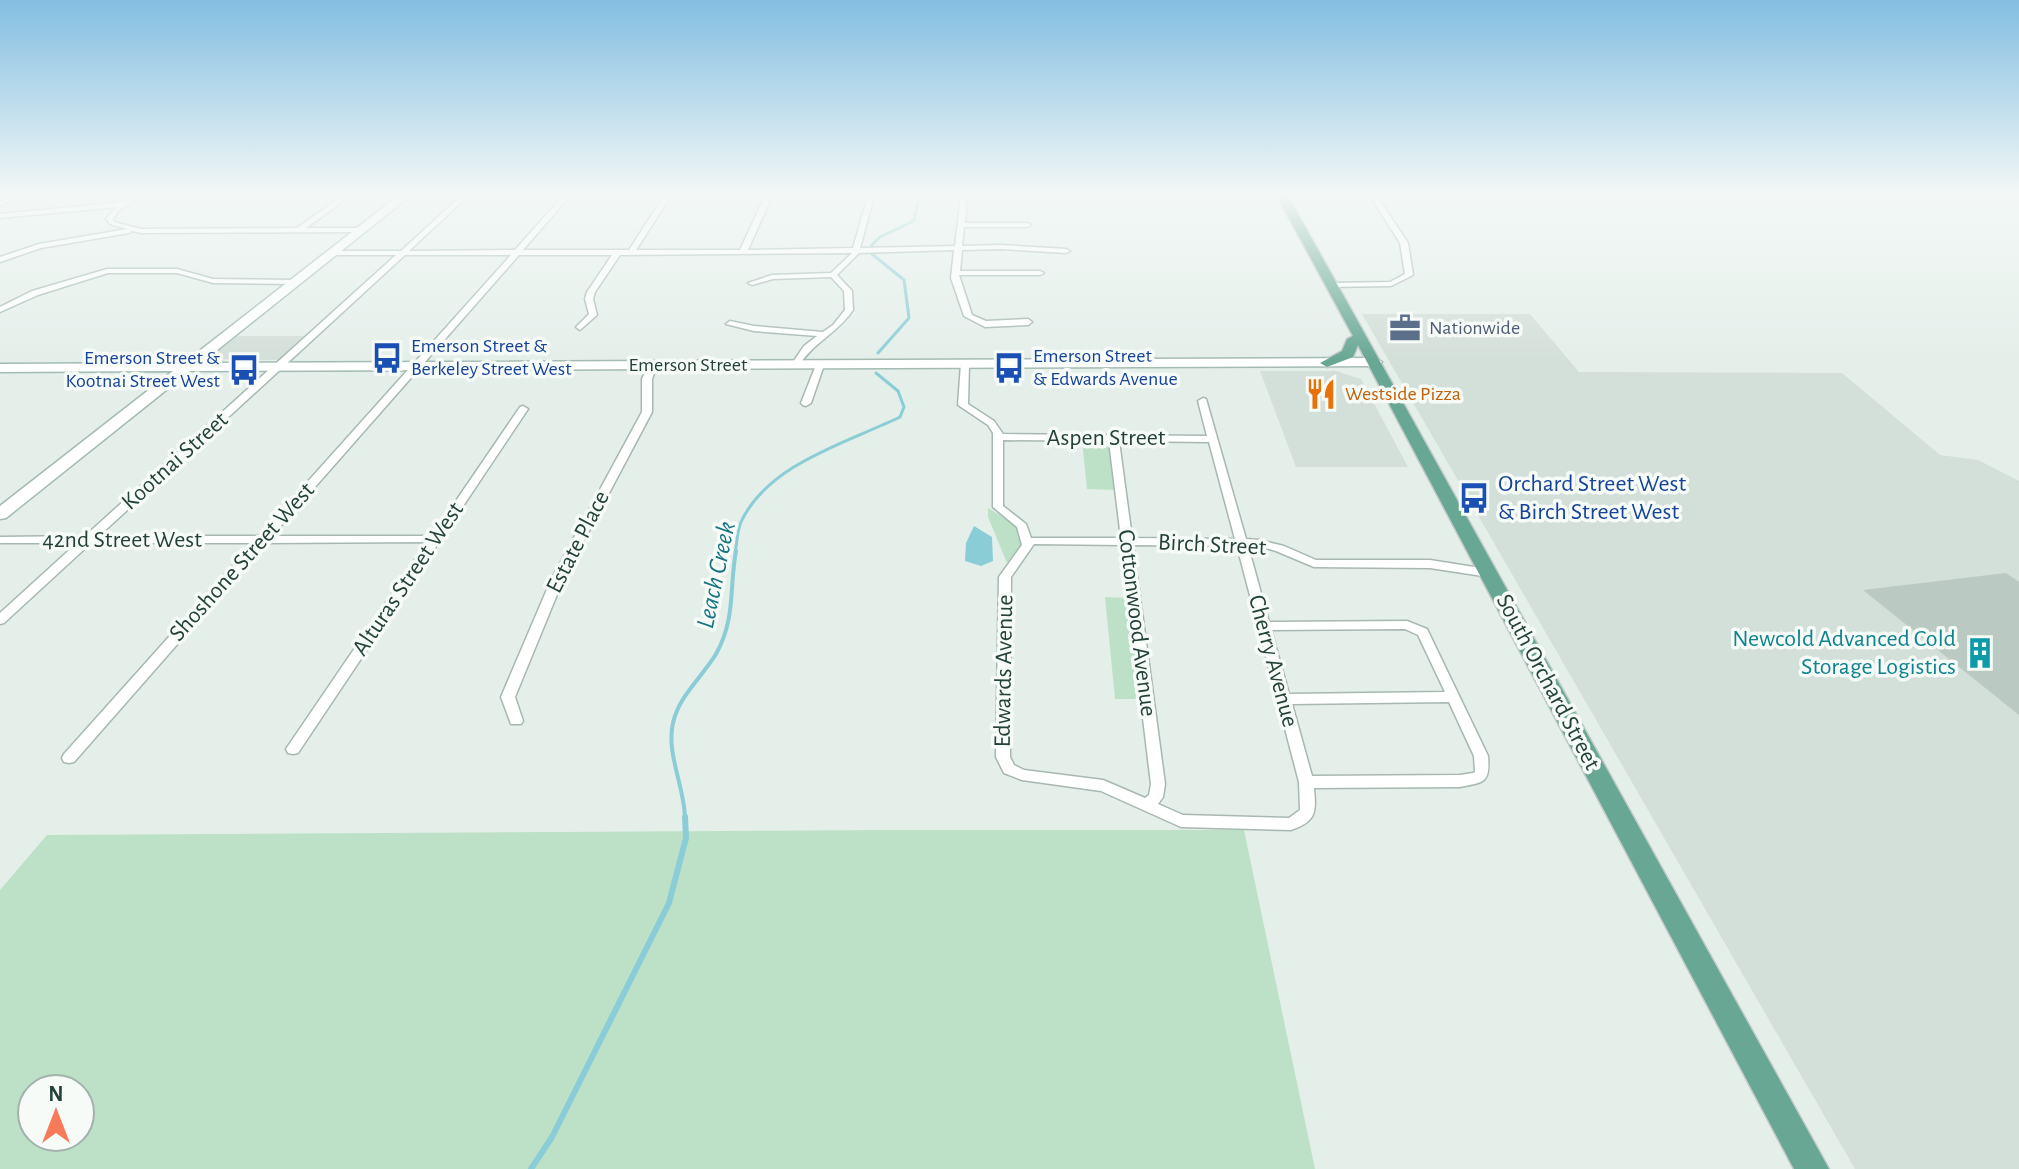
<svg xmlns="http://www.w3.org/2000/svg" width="2019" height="1169" viewBox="0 0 2019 1169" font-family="'Alegreya Sans',sans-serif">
<rect width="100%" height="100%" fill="#e5efea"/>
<!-- built -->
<g fill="#d3dfd9">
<path d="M1362 314H1530L1579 372 1842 373 1940 455 1978 460 2019 481V1169H1855Z"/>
<path d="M238 336H305L279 360 208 359Z"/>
<path d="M1260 371H1336L1361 379 1408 467H1296Z"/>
</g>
<!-- green -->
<g fill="#bde1c6" fill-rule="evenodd">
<path d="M1082 440 1100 441 1109 445 1115 490 1087 489Z"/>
<path d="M988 508C1006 519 1022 525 1022 547L1007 563 988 517Z"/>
<path d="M1105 597 1129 598 1141 699H1115Z"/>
<path d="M890 830H1244L1315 1169H0V890L47 835ZM32 1089H80V1137H32Z"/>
</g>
<!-- water -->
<path fill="#8bcdd6" d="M974 526 992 537 993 561 981 566 965 561 966 543Z"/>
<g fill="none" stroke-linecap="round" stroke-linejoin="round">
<!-- stream-far2 -->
<g stroke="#8bcdd6" stroke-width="3">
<path d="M871 246 880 237 914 221 919 196"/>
<path d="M872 254 904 280 909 318 878 353"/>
<path d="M735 553C737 544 737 531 741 522 768 464 846 443 900 417L904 407 898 391 876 373"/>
</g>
<!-- stream-far1 -->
<path stroke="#8bcdd6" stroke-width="4" d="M685 819C685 785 663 750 675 716 682 694 704 674 716 654 736 618 729 589 736 551"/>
<!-- stream -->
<path stroke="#8bcdd6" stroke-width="6" d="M531 1169 552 1137 669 903 686 838 685 817"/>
</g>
<!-- building -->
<path fill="#bacac3" d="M2006 573 2019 582V715L1863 590Z"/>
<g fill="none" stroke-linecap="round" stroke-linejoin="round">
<defs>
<g id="street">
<path d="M10 196H19L0 206V201Z"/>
<path d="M134 196H142L118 211 113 219 114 222 141 229 297 228 342 196H350L306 228H362L366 230 362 232 141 233 132 231 129 233 41 248 0 262V257L39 244 127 229 110 224 106 219 117 207 0 218V214L124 202Z"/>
<path d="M461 196H468L409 251 515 250 563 196H570L523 250H629L664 196H671L636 250H740L765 196H772L748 250 853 248 868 196H874L860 248 955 246 961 196H967L965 223H1027L1031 225 1027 227H964L962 246 1001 245 1066 249 1070 251 1066 253 1001 249 962 250 960 271H1040L1044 273 1040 275H959L972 315 986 321 1028 319 1032 322 1028 325 985 327 964 316 951 278 954 250 859 253 837 275 852 291 853 310C837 334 813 342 798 367L795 368 791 365 804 346 817 336 754 331 726 324 730 321 754 326 823 332 833 325 845 310 844 291 831 277 773 279 752 285 748 283 772 275 831 273 852 253 620 255 595 292 593 299 597 315 580 330 576 327 589 314 585 299 587 292 612 255H519L272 536H432L520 407 523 406 528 409 298 753 293 754 288 753 286 749 427 542 266 543 74 762 69 763 64 762 62 758 64 754 253 543H91L4 623 0 624V613L77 543H0V537L85 536 396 255H332L328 253 329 251H401ZM405 255H511L259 536H99Z"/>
<path d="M1370 196H1377L1408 243 1413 275 1391 286 1328 287 1327 285 1331 283 1390 282 1405 274 1400 243Z"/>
<path d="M107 269H177L213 279 295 280 299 282 295 284 213 283 177 273H108L38 295 0 312V307L32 291Z"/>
<path d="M965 361 969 364 968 404 994 421 1003 434 1207 436 1198 401 1203 398 1206 399 1246 539 1259 540 1284 546 1316 560H1430L1493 570 1495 573 1489 577 1430 568 1314 567 1276 551 1259 546H1248L1269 622 1407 621 1427 629 1488 756C1490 783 1485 782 1460 787L1314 788C1316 812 1317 821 1291 830L1181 827 1101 791 1022 780 1004 773 996 757 999 577 1022 545 1017 527 993 507V433L988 425 958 405 961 364ZM1003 440 1109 441 1121 538H1031L1026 524 1003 506ZM1119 441 1209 442 1235 539 1132 538ZM1034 544 1122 545 1151 784 1149 795 1145 798 1103 780 1024 770 1014 765 1010 757 1011 577ZM1133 545 1237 546 1299 782 1300 810 1289 818 1183 815 1158 804 1163 797 1165 784ZM1405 629 1418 635 1445 692 1289 694 1271 630ZM1449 702 1474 756 1475 772 1473 773 1460 775 1312 776 1292 704Z"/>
<path d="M653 362 657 365 652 379V412L563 580 515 697 523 721 521 724H511L501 697 551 580 642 412V379L649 365Z"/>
<path d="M820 362 824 365 811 403 806 406 803 405 801 403 816 365Z"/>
</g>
<path id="secondary" d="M398 196H410L201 363 1375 358 1382 362 1375 366 190 371 6 518 0 519V506L173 371 0 372V364L184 363Z"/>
<path id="primary" d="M1277 196H1288L1829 1169H1794L1358 345 1353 357 1327 367 1320 363 1342 351 1347 339 1353 336Z"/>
</defs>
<!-- street casing -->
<use href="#street" stroke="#a7b8b1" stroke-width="3"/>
<!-- secondary casing -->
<use href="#secondary" stroke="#a3bbb2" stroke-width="3"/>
<!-- primary casing -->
<use href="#primary" stroke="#c1cac8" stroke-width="3"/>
<!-- street -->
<use href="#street" fill="#fff" fill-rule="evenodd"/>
<!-- secondary -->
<use href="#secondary" fill="#fff" fill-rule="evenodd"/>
<!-- primary -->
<use href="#primary" fill="#68a794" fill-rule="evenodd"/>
</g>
<!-- sky -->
<linearGradient id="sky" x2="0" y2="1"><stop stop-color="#83bee1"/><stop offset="0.54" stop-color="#f3f8f6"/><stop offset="1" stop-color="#f3f8f6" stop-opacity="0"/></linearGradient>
<rect width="2019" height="360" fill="url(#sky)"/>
<!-- icons -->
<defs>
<symbol id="office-bare" viewBox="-9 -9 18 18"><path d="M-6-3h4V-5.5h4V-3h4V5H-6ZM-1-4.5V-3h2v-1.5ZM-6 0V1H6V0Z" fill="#5c6f8a" stroke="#f6fbf8" stroke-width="2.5" paint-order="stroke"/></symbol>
<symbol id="bus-bare" viewBox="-9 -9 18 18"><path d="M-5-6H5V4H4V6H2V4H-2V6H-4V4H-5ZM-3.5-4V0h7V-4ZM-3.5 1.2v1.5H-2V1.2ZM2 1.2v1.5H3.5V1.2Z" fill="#1a4fb4" stroke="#f6fbf8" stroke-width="2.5" paint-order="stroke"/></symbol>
<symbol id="restaurant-bare" viewBox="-9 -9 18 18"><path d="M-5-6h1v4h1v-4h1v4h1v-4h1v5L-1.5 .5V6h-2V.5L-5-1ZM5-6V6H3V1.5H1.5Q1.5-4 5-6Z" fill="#e8710a" stroke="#f6fbf8" stroke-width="2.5" paint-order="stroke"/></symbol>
<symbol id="building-bare" viewBox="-9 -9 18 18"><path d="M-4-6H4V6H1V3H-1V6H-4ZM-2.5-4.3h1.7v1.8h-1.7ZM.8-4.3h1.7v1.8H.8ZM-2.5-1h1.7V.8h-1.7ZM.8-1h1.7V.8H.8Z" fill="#0f9aa8" stroke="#f6fbf8" stroke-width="2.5" paint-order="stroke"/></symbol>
</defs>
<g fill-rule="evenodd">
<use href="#office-bare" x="1383" y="306" width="44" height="44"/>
<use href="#bus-bare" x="365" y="336" width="44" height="44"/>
<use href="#bus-bare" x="987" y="346" width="44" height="44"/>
<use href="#bus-bare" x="222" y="348" width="44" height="44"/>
<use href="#restaurant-bare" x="1299" y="372" width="44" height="44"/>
<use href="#bus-bare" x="1452" y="476" width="44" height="44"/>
<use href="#building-bare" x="1958" y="631" width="44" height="44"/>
</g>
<g text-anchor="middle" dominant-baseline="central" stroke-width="7" stroke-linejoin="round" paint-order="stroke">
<!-- far-service labels -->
<g font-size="20" fill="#4e5e75" stroke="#f6fbf8" text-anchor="start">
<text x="1429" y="328">Nationwide</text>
</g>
<!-- far-transit labels -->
<g font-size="20" fill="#164399" stroke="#f6fbf8" text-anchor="start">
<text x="411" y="346">Emerson Street &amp;<tspan x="411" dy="23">Berkeley Street West</tspan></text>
<text x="1033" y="356">Emerson Street<tspan x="1033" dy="23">&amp; Edwards Avenue</tspan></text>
<text x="220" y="358" text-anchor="end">Emerson Street &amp;<tspan x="220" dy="23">Kootnai Street West</tspan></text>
</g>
<!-- far-street labels -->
<g font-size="20" fill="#234239" stroke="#f6fbf8">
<text x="688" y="365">Emerson Street</text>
</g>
<!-- far-food labels -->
<g font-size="20" fill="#c56008" stroke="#f6fbf8" text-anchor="start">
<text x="1345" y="394">Westside Pizza</text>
</g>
<!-- street labels -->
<g font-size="24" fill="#234239" stroke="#f6fbf8">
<text x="1106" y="438">Aspen Street</text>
<text transform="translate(175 461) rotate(-42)">Kootnai Street</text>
<text x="122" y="540">42nd Street West</text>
<text transform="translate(578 542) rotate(-63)">Estate Place</text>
<text transform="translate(1212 545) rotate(3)">Birch Street</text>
<text transform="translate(242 562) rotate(-48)">Shoshone Street West</text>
<text transform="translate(408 579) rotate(-56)">Alturas Street West</text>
<text transform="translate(1137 623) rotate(83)">Cottonwood Avenue</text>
<text transform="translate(1273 661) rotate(75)">Cherry Avenue</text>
<text transform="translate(1004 671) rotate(-89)">Edwards Avenue</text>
<text transform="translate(1548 682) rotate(62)">South Orchard Street</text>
</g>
<!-- transit labels -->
<g font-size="24" fill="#164399" stroke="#f6fbf8" text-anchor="start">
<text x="1498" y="484">Orchard Street West<tspan x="1498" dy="28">&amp; Birch Street West</tspan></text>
</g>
<!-- culture labels -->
<g font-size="24" fill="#0d838f" stroke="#f6fbf8" text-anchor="end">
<text x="1956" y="639">Newcold Advanced Cold<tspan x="1956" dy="28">Storage Logistics</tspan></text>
</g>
<!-- water labels -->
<g font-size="26" font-style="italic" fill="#197583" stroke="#f6fbf8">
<text transform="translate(716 575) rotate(-78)">Leach Creek</text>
</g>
</g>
<!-- north arrow -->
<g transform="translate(56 1113)"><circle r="38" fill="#f6fbf8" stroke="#a2b1ac" stroke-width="2"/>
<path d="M0-6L14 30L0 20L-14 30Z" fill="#f97a5a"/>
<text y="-12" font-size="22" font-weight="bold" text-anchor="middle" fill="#234239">N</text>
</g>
</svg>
